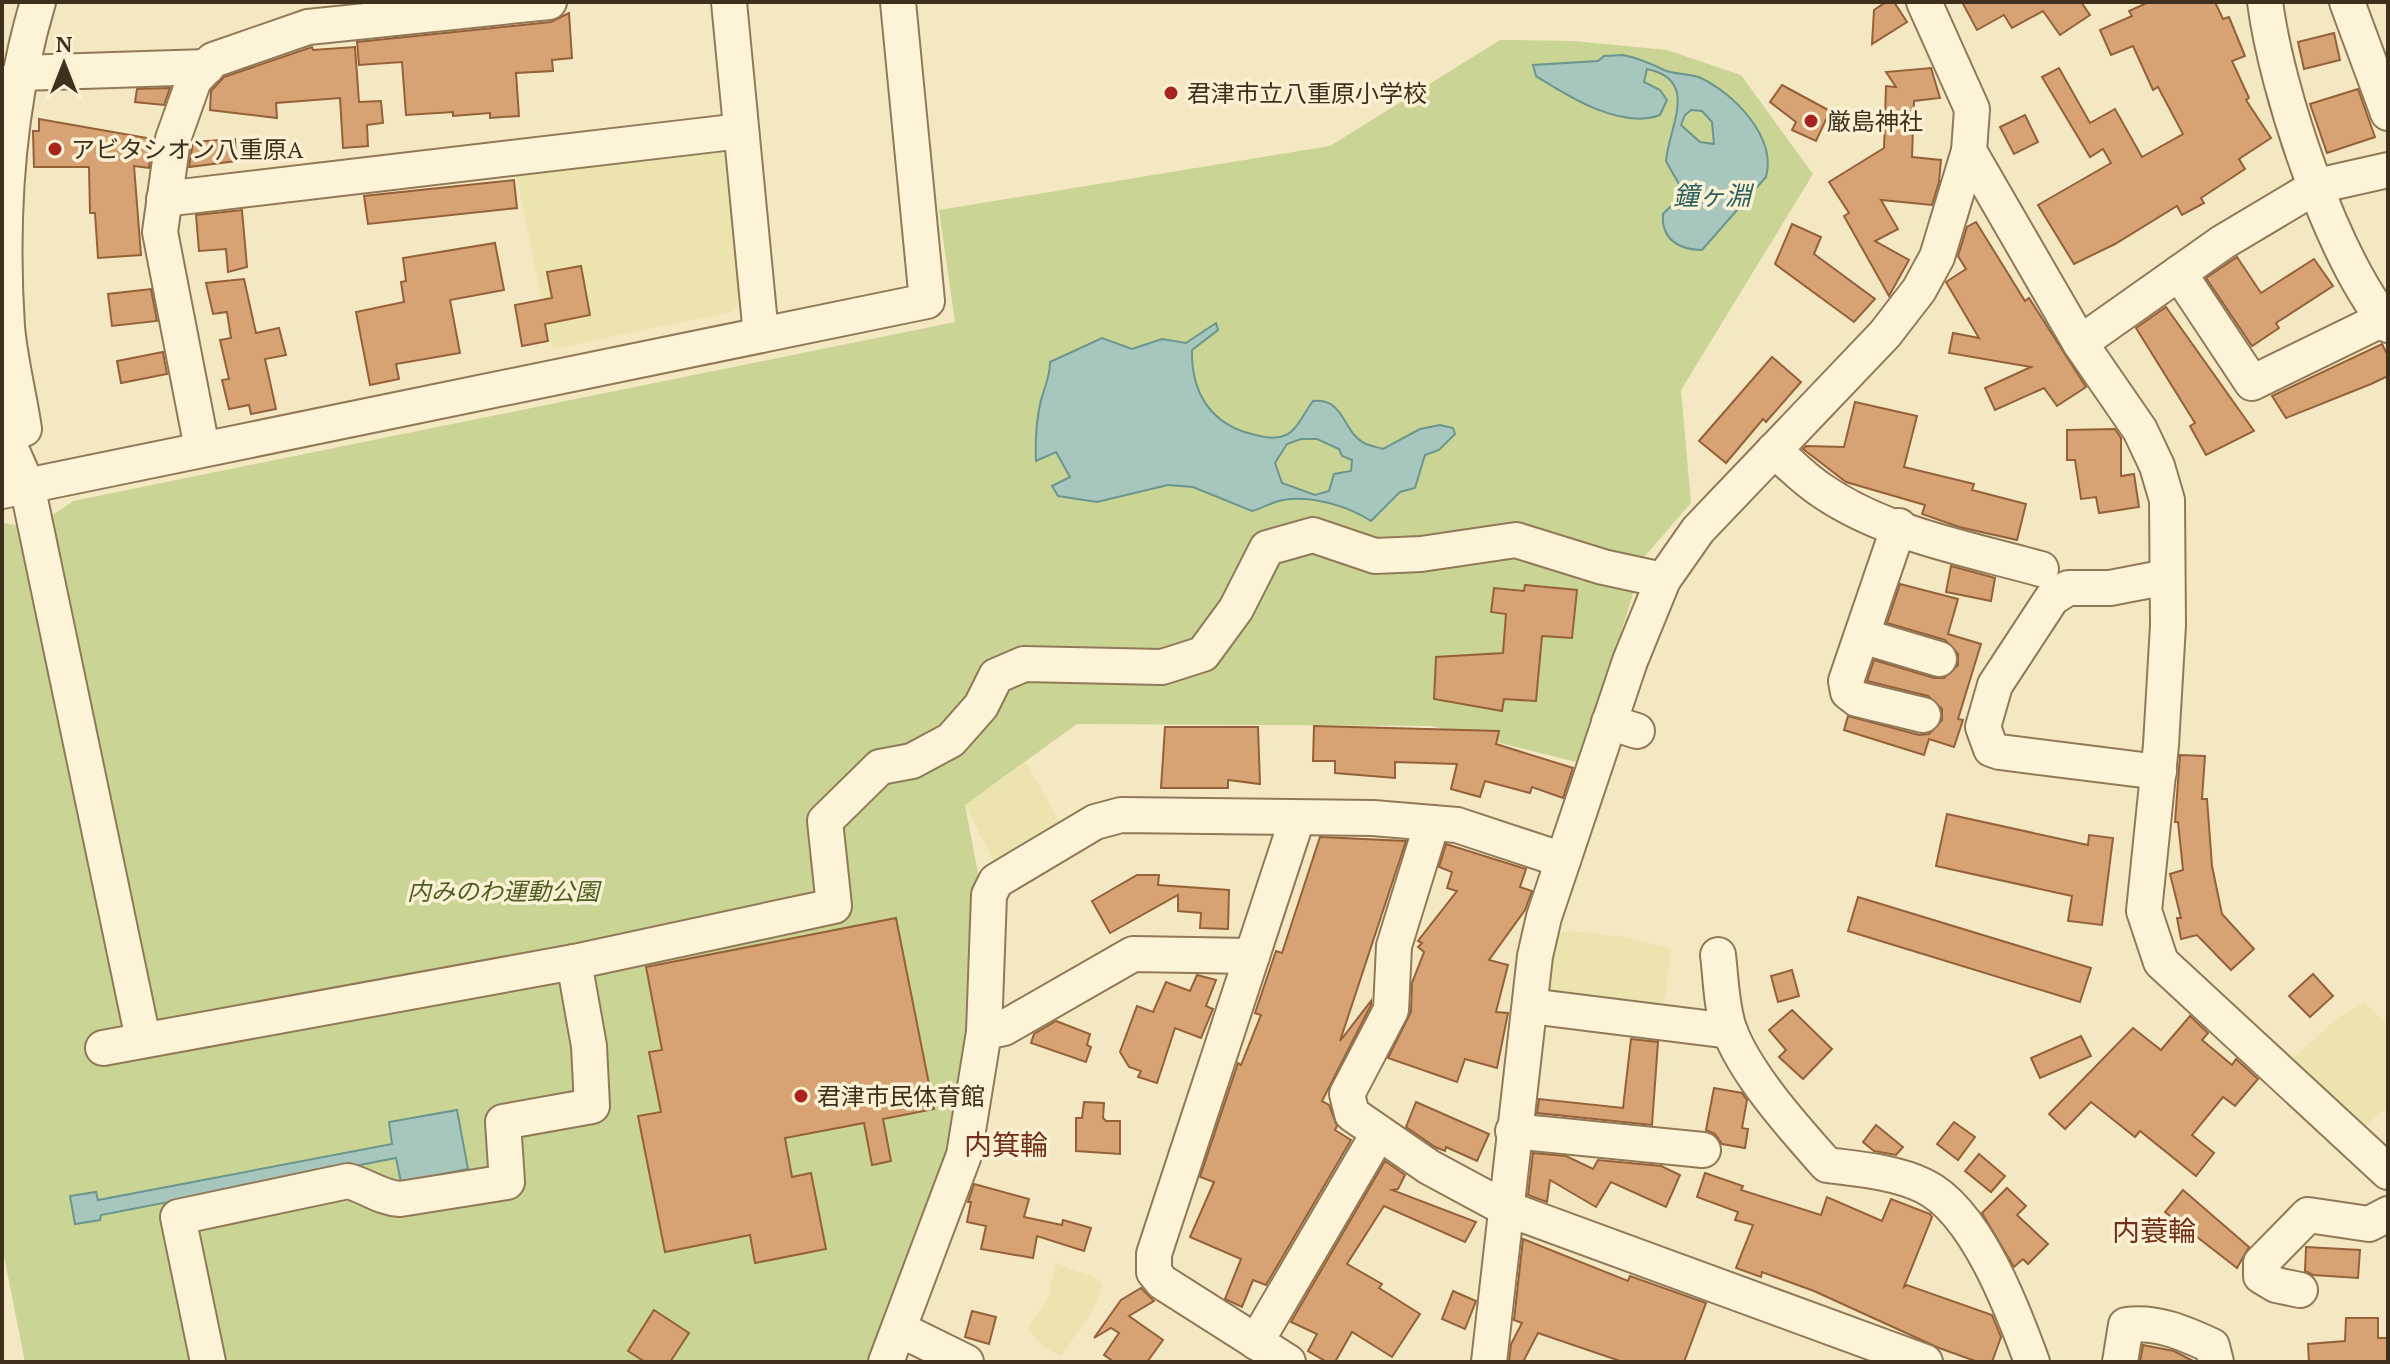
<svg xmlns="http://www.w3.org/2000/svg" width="2390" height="1364" viewBox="0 0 2390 1364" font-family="'PT Serif','Noto Sans JP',serif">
<rect width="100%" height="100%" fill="#f4e8c3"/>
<!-- farmland -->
<g fill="#ebe4af">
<path d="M723 143 729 153 739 305 728 313 552 349 515 169Z"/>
<path d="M1026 762 1064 830 996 866 965 805Z"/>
<path d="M1573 931 1626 937 1671 949 1666 993 1659 1014 1547 1002 1551 934Z"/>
<path d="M2364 1002 2388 1025V1106L2361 1130 2286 1064 2339 1017Z"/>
<path d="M1055 1263 1097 1278 1102 1285 1094 1308 1061 1356 1043 1347 1028 1328 1049 1298Z"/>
</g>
<!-- green -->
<path fill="#cad495" d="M1500 40 1574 41 1667 50 1741 75 1813 174 1681 390 1691 503 1645 556 1580 763 1431 726 1077 724 965 805 979 878 978 973 948 1146 915 1247 869 1362H25L2 1246V522C31 532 49 518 73 501L955 322 939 210 1330 146Z"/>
<!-- water -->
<g fill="#a6c6be" stroke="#6b968e" stroke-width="2" fill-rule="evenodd">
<path d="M1623 55C1639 58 1650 63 1664 70 1675 75 1690 73 1701 78 1734 94 1777 137 1766 177L1702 250C1679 250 1661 239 1663 214L1680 197V186L1666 161C1669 126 1700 80 1647 69L1644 82 1660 90 1667 100 1660 115C1621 130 1568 96 1536 76L1533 65 1598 61 1604 56ZM1691 110 1702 111 1712 122 1714 144 1700 142 1681 125 1685 115Z"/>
<path d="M1216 323 1218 330 1192 350C1191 394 1212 426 1256 435 1266 438 1277 439 1286 435 1298 429 1305 411 1313 401 1345 398 1342 431 1364 443 1370 446 1377 447 1383 449L1420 429 1440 425 1453 428 1455 434 1439 450 1425 455 1415 488 1400 492 1371 521C1348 506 1311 495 1283 500 1272 502 1263 508 1252 511L1193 487 1168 485 1097 502 1058 496 1052 486 1070 477 1056 452 1036 461C1035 440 1036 421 1041 400 1045 386 1050 377 1050 362L1102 338 1132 349 1162 339 1186 343ZM1301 439H1317L1339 449 1342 456 1352 460 1351 471 1334 474 1329 491 1315 495 1282 483 1275 463 1287 444Z"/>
<path d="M457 1110 468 1169 401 1182 396 1158 101 1215 100 1220 75 1224 70 1196 96 1192 98 1200 392 1144 389 1122Z"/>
</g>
<!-- building -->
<g fill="#d7a274" stroke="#946139" stroke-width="2">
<path d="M1886 2H1894L1907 22 1872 44 1874 10Z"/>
<path d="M1962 2H2081L2090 15 2060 35 2043 11 2012 28 2004 15 1977 30Z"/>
<path d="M2149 2H2215L2223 19 2229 17 2245 56 2232 61 2249 98 2246 100 2271 138 2239 159 2245 169 2201 198 2204 203 2182 215 2177 206 2115 244 2074 264 2038 205 2111 163 2103 149 2090 157 2042 77 2059 68 2090 123 2115 109 2142 157 2183 134 2158 87 2153 90 2133 46 2111 55 2100 30 2132 16 2129 11Z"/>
<path d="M569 13 572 58 552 60 553 71 516 73 519 116 490 118V113L453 116V112L406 115 402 62 359 65 357 42 551 22Z"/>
<path d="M2334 33 2340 60 2304 69 2298 42Z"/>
<path d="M312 47 313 50 355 47 359 102 381 101 383 123 367 125 368 146 343 148 340 98 276 103 277 118 210 110 211 91 224 77Z"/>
<path d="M1931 68 1940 98 1914 101 1912 157 1941 160 1939 182 1932 205 1881 200 1898 229 1875 241 1909 260 1889 296 1844 216 1849 213 1829 182 1884 148 1886 86 1896 87 1886 72Z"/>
<path d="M1782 85 1830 111 1816 141 1792 130 1796 122 1770 102Z"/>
<path d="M170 88 164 105 135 102 137 89Z"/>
<path d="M2358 89 2375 137 2327 153 2310 104Z"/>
<path d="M2025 115 2038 142 2014 154 2000 127Z"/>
<path d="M39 119 153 139 149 168 134 166 141 255 98 258 95 213H90L89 167H34L33 131H39Z"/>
<path d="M235 139 236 161 189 167 193 142Z"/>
<path d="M514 180 517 208 368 224 364 196Z"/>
<path d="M242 210 247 267 228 272 226 249 199 251 196 215Z"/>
<path d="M1976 222 2025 301 2029 298 2086 387 2057 406 2044 388 1995 410 1985 388 2031 367 1949 353 1953 333 1979 338 1946 282 1966 269 1958 256 1967 227Z"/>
<path d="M1792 224 1821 237 1814 254 1875 299 1854 322 1775 264Z"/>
<path d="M495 243 504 290 450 300 460 353 396 364 399 379 370 385 356 312 404 302 401 282 406 281 403 258Z"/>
<path d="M2237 257 2261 293 2314 259 2333 286 2276 323 2279 328 2252 346 2206 278Z"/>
<path d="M581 266 590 315 545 324 548 341 522 346 515 305 552 298 547 272Z"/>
<path d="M244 279 256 333 279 328 286 355 265 359 276 409 251 414 249 405 229 409 222 380 229 379 220 340 231 338 227 312 213 314 206 283Z"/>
<path d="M151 289 157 321 112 326 108 294Z"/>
<path d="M2166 307 2254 431 2206 455 2190 426 2195 423 2136 328Z"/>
<path d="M2382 344 2388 356V376L2371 384 2286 418 2272 396Z"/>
<path d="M163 352 167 374 121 383 117 361Z"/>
<path d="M1772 357 1801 382 1766 422 1763 419 1726 463 1699 441Z"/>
<path d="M1855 402 1917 416 1904 467 1974 484 1972 490 2026 504 2017 540 1959 527 1922 514 1925 505 1846 482 1803 449 1806 446 1844 447Z"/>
<path d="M2115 429 2121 438V476L2134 474 2139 507 2099 513 2096 497 2081 499 2075 460H2067V430Z"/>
<path d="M1951 566 1995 578 1991 601 1946 592Z"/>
<path d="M1900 584 1958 599 1948 634 1981 644 1958 719 1963 720 1954 747 1929 739 1924 755 1844 730 1848 716 1919 735 1929 734 1942 720V709L1928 696 1867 681 1874 660 1934 678H1944L1958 665V654L1945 640 1887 623Z"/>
<path d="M1525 585 1577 590 1572 638 1542 636 1536 701 1504 699 1502 711 1434 699 1436 657 1503 653 1506 614 1491 612 1494 588 1524 591Z"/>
<path d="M1314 726 1499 731 1496 744 1573 768 1563 798 1532 787 1530 793 1485 781 1480 797 1451 789 1457 764 1395 762V778L1335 773V761H1313Z"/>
<path d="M1165 727H1258L1260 784 1228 780V788H1161Z"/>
<path d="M2180 755 2205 756 2202 799H2207L2212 866 2222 914 2254 949 2231 970 2197 935 2181 939 2177 918H2181L2170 874 2183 870 2178 822H2175Z"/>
<path d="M1947 814 2088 845 2089 835 2113 838 2102 925 2068 921 2072 896 1936 866Z"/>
<path d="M1320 837 1406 841 1340 1041 1371 1001V1005L1322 1101 1329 1105 1337 1126 1335 1130 1351 1140 1266 1285 1253 1280 1242 1307 1225 1299 1241 1259 1190 1237 1214 1182 1200 1177 1238 1063 1241 1065 1261 1015 1255 1013 1276 951 1282 953Z"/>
<path d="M1446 844 1526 869 1520 887 1532 891 1525 910 1489 960 1508 965 1496 1012 1508 1013 1497 1068 1465 1059 1457 1082 1388 1058 1411 1012 1412 983 1424 952 1418 947 1422 943 1418 941 1457 891 1447 888 1452 872 1439 867Z"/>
<path d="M1137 875H1159L1158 885 1229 890 1228 929 1200 928 1201 913 1178 911V895L1110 933 1092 901Z"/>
<path d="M1858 897 2091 968 2080 1002 1848 931Z"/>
<path d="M896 918 934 1109 883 1119 891 1161 872 1165 864 1123 785 1138 792 1177 811 1173 826 1249 755 1263 750 1235 665 1252 638 1116 661 1112 649 1052 662 1050 646 967Z"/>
<path d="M1792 970 1799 996 1778 1002 1771 976Z"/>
<path d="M2313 974 2333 996 2310 1017 2289 996Z"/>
<path d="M1197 975 1216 980 1206 1006 1213 1009 1201 1038 1175 1028 1157 1083 1138 1077 1141 1071 1129 1067 1120 1052 1137 1006 1153 1012 1166 982 1190 991Z"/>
<path d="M1792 1010 1832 1049 1803 1079 1779 1057 1786 1050 1769 1030Z"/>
<path d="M2190 1016 2208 1033 2202 1040 2232 1065 2236 1059 2258 1079 2235 1106 2223 1097 2192 1135 2214 1153 2196 1176 2140 1131 2135 1137 2091 1102 2065 1129 2049 1114 2133 1028 2161 1050Z"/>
<path d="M1056 1021 1090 1034 1087 1045 1091 1047 1086 1062 1031 1043 1034 1034Z"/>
<path d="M2081 1036 2091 1056 2040 1078 2031 1058Z"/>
<path d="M1631 1039 1658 1042 1652 1125 1537 1113 1539 1099 1623 1108Z"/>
<path d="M1714 1088 1742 1093 1747 1100 1742 1128 1748 1129 1745 1148 1722 1144 1715 1134 1706 1130Z"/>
<path d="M1084 1102 1104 1103 1103 1118 1106 1121H1120V1154L1076 1151V1118H1082Z"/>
<path d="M1416 1102 1489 1134 1477 1161 1446 1147 1445 1151 1435 1147 1406 1127Z"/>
<path d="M1954 1122 1975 1137 1958 1160 1937 1144Z"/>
<path d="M1876 1125 1903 1147 1896 1155 1874 1151 1863 1142Z"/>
<path d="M1533 1153 1566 1156 1593 1169 1598 1160 1661 1166 1680 1175 1666 1207 1611 1182 1596 1207 1550 1180 1547 1202 1528 1195Z"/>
<path d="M1979 1154 2005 1176 1991 1192 1965 1171Z"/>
<path d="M1385 1161 1405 1175 1398 1189 1392 1190 1476 1222 1465 1242 1384 1206 1347 1264 1382 1284 1379 1288 1420 1314 1392 1357 1352 1332 1335 1362H1327L1308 1351 1317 1334 1291 1322Z"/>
<path d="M1705 1173 1743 1186 1741 1190 1821 1215 1827 1197 1882 1221 1891 1199 1930 1214 1932 1217 1904 1287 1907 1285 1992 1315 2001 1337 1992 1362H1978L1939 1348 1814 1291 1762 1272 1761 1277 1736 1268 1753 1225 1735 1220 1738 1212 1697 1197Z"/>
<path d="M974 1184 1029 1199 1024 1217 1062 1225 1063 1220 1091 1228 1084 1251 1037 1236 1033 1258 981 1249 986 1226 967 1222 971 1202H968Z"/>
<path d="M2007 1188 2026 1206 2017 1215 2048 1244 2028 1264 2023 1259 2014 1267 1982 1213Z"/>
<path d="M2183 1190 2249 1247 2237 1268 2165 1212Z"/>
<path d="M1523 1239 1628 1281 1630 1276 1706 1303 1684 1362H1623L1538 1333 1523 1362H1509L1511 1344 1522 1323 1514 1320Z"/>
<path d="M2306 1247 2360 1250 2358 1278 2313 1275 2305 1271Z"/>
<path d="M1141 1288 1154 1301 1129 1316 1163 1340 1147 1362H1114L1104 1355 1119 1333 1111 1328 1094 1338 1121 1300Z"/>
<path d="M1453 1291 1476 1301 1465 1329 1442 1319Z"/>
<path d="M654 1310 689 1333 670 1362H645L628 1351Z"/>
<path d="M972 1311 996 1317 989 1344 965 1337Z"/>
<path d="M2346 1318H2378V1338H2388V1362H2309L2308 1344 2345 1341Z"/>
<path d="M2143 1345 2174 1351 2195 1362H2140Z"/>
</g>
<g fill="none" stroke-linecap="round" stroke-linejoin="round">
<defs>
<g id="minor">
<path d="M729 2 761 335"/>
<path d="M2265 2C2277 93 2331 254 2388 325"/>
<path d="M2347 2 2388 113"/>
<path d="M20 73 207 67"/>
<path d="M1969 151 2080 343 2140 430 2157 466 2167 500 2168 625 2161 745 2144 911 2161 962 2388 1172"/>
<path d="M164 199 741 131"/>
<path d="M2179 273 2252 383 2383 319"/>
<path d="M2080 343 2223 242 2317 186 2388 170"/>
<path d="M2 402 12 451 27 485 143 1039"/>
<path d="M24 429C19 395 10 361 7 327 0 218 7 106 38 2"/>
<path d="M202 448 160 232 173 139 194 80 213 60 308 27 549 2"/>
<path d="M1774 450C1789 463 1804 479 1821 490 1884 534 1969 549 2041 569"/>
<path d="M2 491 927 301 898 2"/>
<path d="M1899 526 1846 681 1848 692 1857 699 1923 715"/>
<path d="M1862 636 1939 659"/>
<path d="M1609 722 1637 731"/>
<path d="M2159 772 2000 752 1991 749 1983 727 1995 685 2052 598 2068 588H2110L2167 577"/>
<path d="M1432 823 1394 946 1391 1010 1347 1094 1352 1114 1429 1167 1505 1208 1925 1362"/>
<path d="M1718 955C1721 979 1721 1005 1729 1029 1746 1075 1795 1129 1827 1165 1858 1169 1895 1172 1924 1186 1976 1211 2013 1310 2032 1362"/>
<path d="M1530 1006 1730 1031"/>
<path d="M984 1032 1004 1028 1133 954 1252 956"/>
<path d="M103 1048 574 962 834 906 825 821 880 767 912 761 951 740 981 706 996 676 1024 664 1162 667 1203 654 1236 609 1267 548 1313 535 1375 556 1421 554 1516 540 1603 567 1663 580"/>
<path d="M1513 1131 1703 1150"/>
<path d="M2300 1290 2276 1285 2261 1276V1263L2308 1215 2369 1224 2388 1214"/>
<path d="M899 1329 966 1362"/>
<path d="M1256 1342 1378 1134"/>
<path d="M208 1362 178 1217 348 1181C367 1186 381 1198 400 1199L507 1182 503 1122 592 1106 589 1046 574 962"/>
<path d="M886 1362 964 1155 984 1032 989 895 996 881 1095 822 1121 815 1373 818 1457 825 1563 860"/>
<path d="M1288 1362 1162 1282 1154 1272V1254L1297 819"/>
<path d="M1489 1362 1535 956 1544 917 1630 661 1663 580 1698 530 1885 334 1919 290 1937 257 1969 151 1972 109 1924 2"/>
<path d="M2120 1362 2126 1325C2157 1321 2184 1333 2212 1346L2216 1362"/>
</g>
</defs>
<!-- minor casing -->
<use href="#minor" stroke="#917957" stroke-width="38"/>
<!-- minor -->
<use href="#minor" stroke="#fdf4d8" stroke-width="34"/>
</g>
<!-- markers -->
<g fill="#a9241e" stroke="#faf1d4" stroke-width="3">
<circle cx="1171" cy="93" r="8"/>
<circle cx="1811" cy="121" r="8"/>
<circle cx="55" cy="149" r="8"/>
<circle cx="801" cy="1096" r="8"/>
</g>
<g text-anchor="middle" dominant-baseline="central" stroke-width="7" stroke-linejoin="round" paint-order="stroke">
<!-- poi labels -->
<g font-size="24" fill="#3f2f1d" stroke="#faf1d4" text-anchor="start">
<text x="1187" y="93">君津市立八重原小学校</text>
<text x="1827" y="121">厳島神社</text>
<text x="71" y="149">アビタシオン八重原A</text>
<text x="817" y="1096">君津市民体育館</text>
</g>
<!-- park labels -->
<g font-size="24" font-style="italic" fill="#4c5e21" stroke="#faf1d4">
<text x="503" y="891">内みのわ運動公園</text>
</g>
<!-- water labels -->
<g font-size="26" font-style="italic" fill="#2a6160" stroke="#faf1d4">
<text x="1712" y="195">鐘ヶ淵</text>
</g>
<!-- quarter labels -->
<g font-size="28" fill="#722e16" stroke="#faf1d4">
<text x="1006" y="1144">内箕輪</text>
<text x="2154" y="1230">内蓑輪</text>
</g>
</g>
<!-- border -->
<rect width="2390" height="1364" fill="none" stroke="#3f2f1d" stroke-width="8"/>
<!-- north arrow -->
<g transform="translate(64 64)" stroke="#faf1d4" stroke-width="6" paint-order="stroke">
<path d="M0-6L14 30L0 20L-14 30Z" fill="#3f2f1d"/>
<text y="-12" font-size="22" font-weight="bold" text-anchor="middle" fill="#3f2f1d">N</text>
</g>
</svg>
